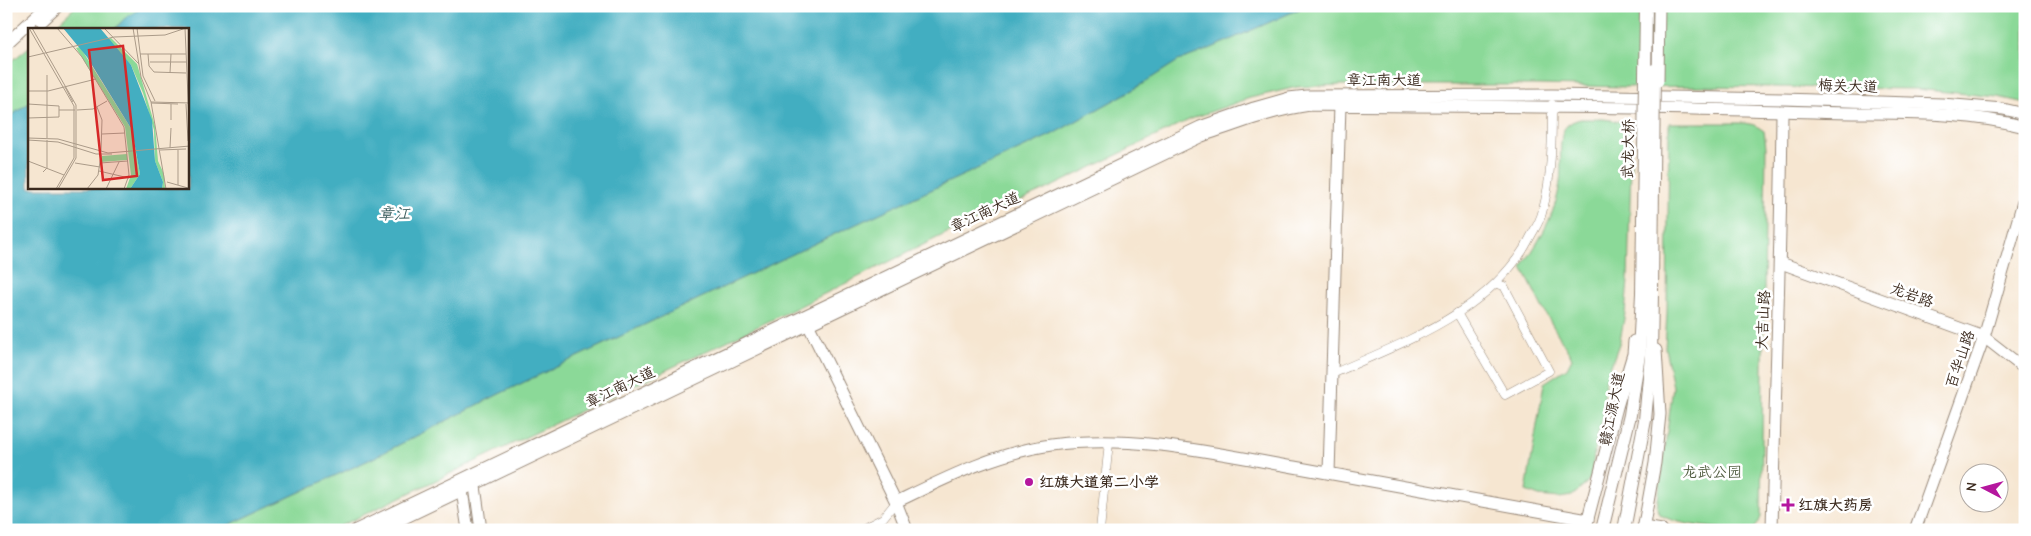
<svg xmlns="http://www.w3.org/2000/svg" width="2031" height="536" viewBox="0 0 2031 536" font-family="'Comic Neue','LXGW WenKai TC',sans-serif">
<rect width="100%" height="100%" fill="#fff"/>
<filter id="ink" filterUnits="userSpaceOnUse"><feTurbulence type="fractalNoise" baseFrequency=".02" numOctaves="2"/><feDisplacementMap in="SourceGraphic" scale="10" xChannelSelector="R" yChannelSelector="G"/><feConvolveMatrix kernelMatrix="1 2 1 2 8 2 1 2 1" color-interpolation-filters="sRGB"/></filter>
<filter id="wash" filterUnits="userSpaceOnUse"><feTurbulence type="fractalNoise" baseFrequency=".0096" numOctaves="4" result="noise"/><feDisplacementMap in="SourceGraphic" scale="20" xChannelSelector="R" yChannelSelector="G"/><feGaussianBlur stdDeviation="1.12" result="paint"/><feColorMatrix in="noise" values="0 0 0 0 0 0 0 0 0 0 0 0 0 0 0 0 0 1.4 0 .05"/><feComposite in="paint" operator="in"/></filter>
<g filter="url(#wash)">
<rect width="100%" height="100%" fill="#f6e6d1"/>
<!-- green -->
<g fill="#8bd998" stroke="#63825b">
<path d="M76 6H144L124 19 115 29H52Z"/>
<path d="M1306 6H2025V103L1998 97 1916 89 1703 86 1625 87 1540 85H1340L1297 87 1250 98 1193 118 1047 189 945 234 790 311 332 530H218L371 459 497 395 839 232 1051 135 1134 89 1178 61 1207 50Z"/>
<path d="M29 47V103L6 119V66Z"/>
<path d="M1581 119H1603L1632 123 1628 281 1625 313 1620 341 1605 382 1603 419 1596 440 1591 477 1584 486 1572 496 1559 498 1539 496 1526 491 1544 383 1567 368 1572 358 1544 311 1522 267C1539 241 1556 214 1560 182 1562 167 1559 150 1562 135 1564 125 1572 121 1581 119Z"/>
<path d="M1669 123H1744L1755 125 1764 131 1766 147 1761 517 1758 524 1753 530C1733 530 1672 526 1658 513L1657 507 1673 387 1665 348 1667 313Z"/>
</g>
<!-- water -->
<path fill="#43aec1" stroke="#3f6c70" d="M144 6H1306L1207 50 1178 61 1134 89 1051 135 839 232 497 395 371 459 218 530H6V119L29 103V188H188V29H115L124 19Z"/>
</g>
<g filter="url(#ink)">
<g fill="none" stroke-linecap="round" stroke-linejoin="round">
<defs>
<g id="street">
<path d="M1457 313 1505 395 1549 371 1504 286 1497 284"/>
<path d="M1332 374C1406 341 1494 311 1532 234 1536 227 1540 221 1542 213 1552 178 1552 141 1552 104"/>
<path d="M860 530 883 518 896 502"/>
<path d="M1100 530 1109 442"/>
</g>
<g id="secondary">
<path d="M42 21 58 6"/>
<path d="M6 44 47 6"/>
<path d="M1781 263 1984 337 2025 369"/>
<path d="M806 320 896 502 907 530"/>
<path d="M1329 473 1340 105"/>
<path d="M474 479 481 530"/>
<path d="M461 484 468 530"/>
<path d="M896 502C946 478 995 453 1051 445 1132 434 1215 453 1294 467 1392 484 1490 502 1588 520"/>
<path d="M1643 527 1662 530"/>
<path d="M356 530 1200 127 1254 108 1289 98 1307 96 1552 95 1783 99 1942 104 2003 109 2025 114"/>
<path d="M379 530 1202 136C1237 124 1272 110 1310 105 1478 107 1646 106 1814 112 1883 115 1957 109 2025 127"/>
<path d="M1585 530 1617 407 1633 354 1634 341"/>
<path d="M1643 530 1655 463 1660 414 1656 350"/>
<path d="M1772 530C1775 390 1781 251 1782 111"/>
<path d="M1915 530 1984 337 2025 195"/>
</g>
<g id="primary">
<path d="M1602 530 1630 415 1639 354 1642 293"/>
<path d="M1624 530 1645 420 1651 356 1652 292"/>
</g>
</defs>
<!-- street casing -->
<use href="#street" stroke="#988878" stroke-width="9"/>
<!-- secondary casing -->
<use href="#secondary" stroke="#988878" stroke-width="13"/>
<!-- primary casing -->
<use href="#primary" stroke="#988878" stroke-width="14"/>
<!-- street -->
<use href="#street" stroke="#fff" stroke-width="8"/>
<!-- secondary -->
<use href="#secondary" stroke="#fff" stroke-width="11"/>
<!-- primary -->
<use href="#primary" stroke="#fff" stroke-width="12"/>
<defs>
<path id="secondary-bridge" d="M1658 81 1659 6"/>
<g id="primary-bridge">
<path d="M1652 292 1654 70"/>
<path d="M1642 293 1646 6"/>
</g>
</defs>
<!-- secondary-bridge casing -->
<use href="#secondary-bridge" stroke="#988878" stroke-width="13" stroke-linecap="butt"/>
<!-- primary-bridge casing -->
<use href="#primary-bridge" stroke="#988878" stroke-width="14" stroke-linecap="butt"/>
<!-- secondary-bridge -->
<use href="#secondary-bridge" stroke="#fff" stroke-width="11"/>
<!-- primary-bridge -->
<use href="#primary-bridge" stroke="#fff" stroke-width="12"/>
</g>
</g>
<!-- markers -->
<g fill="#b5179e" stroke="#fff" stroke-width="2">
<circle cx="1029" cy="482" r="5"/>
<path d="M1785.5 497.5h5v5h5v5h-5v5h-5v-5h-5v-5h5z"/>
</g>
<g text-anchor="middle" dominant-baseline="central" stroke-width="5" stroke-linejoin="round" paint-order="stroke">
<!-- street labels -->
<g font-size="15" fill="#3b2a1e" stroke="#fff">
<text x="1384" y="80">章江南大道</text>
<text transform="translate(1848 86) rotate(2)">梅关大道</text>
<text transform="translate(1628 149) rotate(-89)">武龙大桥</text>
<text transform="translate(985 212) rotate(-25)">章江南大道</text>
<text transform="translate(1912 295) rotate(20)">龙岩路</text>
<text transform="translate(1763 320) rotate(-87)">大吉山路</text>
<text transform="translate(1960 359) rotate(-71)">百华山路</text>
<text transform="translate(620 387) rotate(-26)">章江南大道</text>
<text transform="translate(1612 409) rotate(-79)">赣江源大道</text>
</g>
<!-- park labels -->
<g font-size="15" fill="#535f43" stroke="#fff">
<text x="1712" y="472">龙武公园</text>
</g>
<!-- poi labels -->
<g font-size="15" font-weight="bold" fill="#3b2a1e" stroke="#fff" text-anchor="start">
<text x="1039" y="482">红旗大道第二小学</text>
<text x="1798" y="505">红旗大药房</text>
</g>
<!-- water labels -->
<g font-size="16" font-style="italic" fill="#3e5f5f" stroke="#fff">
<text x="394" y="214">章江</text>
</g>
</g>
<!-- overview -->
<g transform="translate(28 28)">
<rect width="161" height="161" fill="#f6e6d1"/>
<path d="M83 10 109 36 127 98 130 133 136 146 137 161H134L135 154 127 133 126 102 115 65 103 37 78 11ZM52 19 104 102 112 146 102 161H98L103 147 97 99 48 20ZM99 126V132L73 134 74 128Z" fill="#8bd998"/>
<path d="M35 0H72L103 37 124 92 127 133 135 154 134 161H102L112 146 104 102 59 29Z" fill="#43aec1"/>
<path fill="none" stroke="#ab9b89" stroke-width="1" d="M1 0 46 78V130L28 161M4 0 48 77V130L30 161M29 0 54 29 96 99 101 147 96 161M76 0 111 36M105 0 113 49 123 74 162 75M109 0 115 48 127 73M157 0 162 115M112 26H158M120 26 121 38 126 44 158 45M0 29 86 9 137 7 158 0M122 34H158M142 45 143 26M19 47V110M37 59 45 74M0 63H20L68 51M123 74 138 161M123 75 150 76M0 76 31 78V89L0 90M158 76 160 113M69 79 74 92 73 123M31 82H47M49 82 65 81 79 73M143 92V76M74 106 97 105M0 110 30 111 80 125 162 118M0 112 30 114 68 126H84M142 120 143 100M132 122 158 121M0 133 36 147M47 135 72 139M72 135 100 133M71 143 101 150M15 144 19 140V112M139 154 160 160M150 157V122M59 161 70 147 73 127M78 161 91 134"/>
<path fill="#d62828" fill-opacity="0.15" stroke="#d62828" stroke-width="2.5" d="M95 18 109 148 75 152 61 22Z"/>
<rect width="161" height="161" fill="none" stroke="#3b2a1e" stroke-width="2.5"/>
</g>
<!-- margin -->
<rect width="2031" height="536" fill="none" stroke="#fff" stroke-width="25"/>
<!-- north arrow -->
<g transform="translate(1984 488) rotate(276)"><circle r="24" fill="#ffffff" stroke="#b1aaa5"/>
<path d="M0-4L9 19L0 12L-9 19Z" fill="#b5179e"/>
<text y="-8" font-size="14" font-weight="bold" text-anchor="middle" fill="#3b2a1e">N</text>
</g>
</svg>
